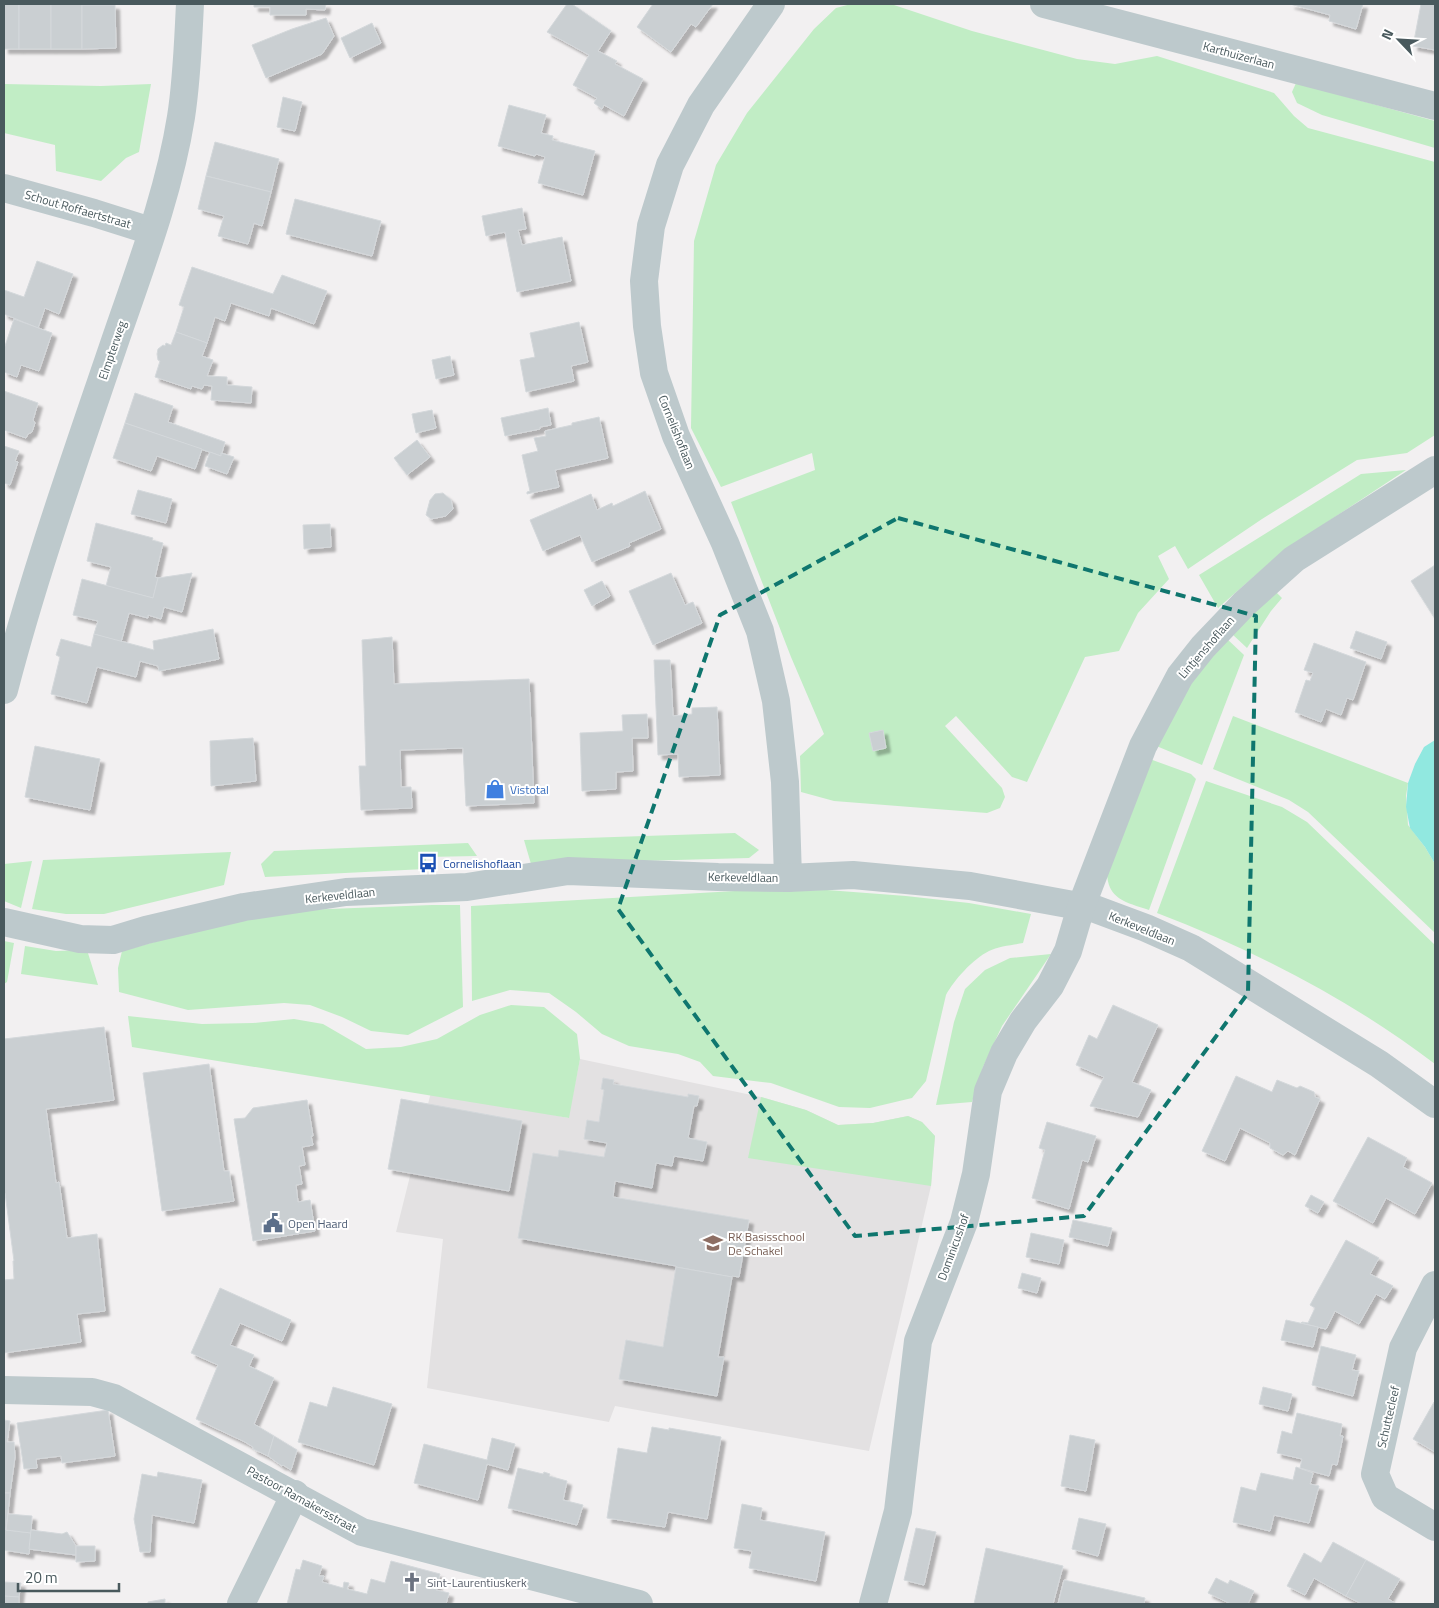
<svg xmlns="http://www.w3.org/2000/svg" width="1439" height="1608" viewBox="0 0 1439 1608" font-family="'Titillium Web',sans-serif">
<defs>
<filter id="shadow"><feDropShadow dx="4.5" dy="4.5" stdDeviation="1" flood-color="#0004"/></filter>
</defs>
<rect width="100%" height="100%" fill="#f2f0f1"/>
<!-- education -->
<path fill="#e3e1e2" d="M580 1059 761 1097 806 1110 838 1125 873 1123 908 1116 922 1122 935 1136 931 1186 869 1451 615 1406 609 1422 427 1388 443 1239 396 1232 432 1088 568 1118Z"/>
<!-- green -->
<g fill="#c1edc5">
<path d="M851 4H891L972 31 1077 59 1115 64 1157 56 1274 93 1294 116 1308 128 1435 162V435L1407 453 1357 460 1262 519 1188 569 1175 546 1158 556 1169 579 1138 613 1119 651 1085 657 1027 782 1012 777 956 716 945 726 1002 788 1005 797 1000 808 987 813 834 801 801 792 800 756 824 734 791 657 731 502 815 470 812 453 721 487 691 428 694 241 716 165 747 113 814 29 836 8Z"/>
<path d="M1296 83 1435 121V148L1322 115 1297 103 1292 92Z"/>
<path d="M4 84 101 86 151 84 139 152 126 158 101 181 56 171 55 145 4 133Z"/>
<path d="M1406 470 1282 552 1218 608 1199 575 1361 474Z"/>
<path d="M1275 591 1282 598 1271 611 1247 648 1231 633Z"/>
<path d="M1226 638 1244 655 1202 765 1154 745 1195 676Z"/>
<path d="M1233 716 1408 783 1406 796 1408 825 1425 847 1435 864V933L1308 812 1289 800 1213 769Z"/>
<path d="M1147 758 1191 774 1196 779 1149 910C1125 902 1106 899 1107 869Z"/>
<path d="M1206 781 1282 807 1307 822 1435 945V1064C1351 1000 1256 951 1157 913Z"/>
<path d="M735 833 759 850 749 858 531 864 524 840Z"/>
<path d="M468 843 477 856 426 857 425 869 265 877 261 864 274 851Z"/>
<path d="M231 852 224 885 104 914H66L32 909 43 860Z"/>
<path d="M32 861 21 908 4 901V864Z"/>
<path d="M827 890 906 896 969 903 1031 914 1023 943C1013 945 998 946 989 951 973 959 954 980 946 995L926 1081 912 1098 870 1108 839 1107 771 1083 713 1076 700 1062 678 1054 629 1046 602 1034 576 1012 549 993 510 990 472 1001 471 906 735 891Z"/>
<path d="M432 905H460L463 1007 408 1035 371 1031 342 1017 310 1005 284 1003 188 1010 119 992 118 968 122 951 212 926 303 910Z"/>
<path d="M4 941 14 943 7 982 4 984Z"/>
<path d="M25 946 56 951 87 950 98 985 21 974Z"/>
<path d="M1051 954 1002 1026 983 1067 972 1102 936 1105 954 1022 965 989 985 970 1010 958Z"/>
<path d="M511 1005 544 1007 577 1034 580 1059 569 1118 132 1047 128 1016 202 1024 253 1023 294 1019 323 1024 366 1049 401 1047 437 1039 480 1015Z"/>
<path d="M761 1097 806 1110 838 1125 873 1123 908 1116 922 1122 935 1136 931 1186 748 1158Z"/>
</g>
<!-- water -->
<path fill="#91e8e0" d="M1435 740V864L1425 847 1410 828 1406 807 1408 783 1415 764 1424 747Z"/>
<!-- building -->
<g fill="#cacfd2" stroke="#d4d8db" filter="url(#shadow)">
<rect x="4" y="4" width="15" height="45"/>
<rect x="19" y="4" width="32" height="45"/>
<path d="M51 4H84L82 5V49H51Z"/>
<path d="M254 4H326L325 10 306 9V15H270V7H254Z"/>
<path d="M567 4H572L611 31 598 51 617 61 615 64 643 79 624 116 604 105 602 109 594 103 597 98 573 85 589 55 547 32Z"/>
<path d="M653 4H713L696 27 691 24 671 52 637 27Z"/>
<path d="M1290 4H1363L1356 29 1329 21 1330 15Z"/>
<path d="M1421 4H1435V50L1413 46Z"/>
<path d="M82 5H115L116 48 82 49Z"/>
<path d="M326 18 334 36 322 54 266 78 252 45 292 29Z"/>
<path d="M372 23 381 43 350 58 341 38Z"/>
<path d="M283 97 302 102 295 131 277 127Z"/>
<path d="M509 105 546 115 541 133 553 136 552 140 595 151 583 195 538 183 545 157 536 154 535 156 498 146Z"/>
<path d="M215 142 279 159 271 192 206 176Z"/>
<path d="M206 176 271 192 262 226 254 223 248 244 218 236 224 216 198 209Z"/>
<path d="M295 199 381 221 372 256 286 234Z"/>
<path d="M522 208 526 229 518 230 522 245 562 237 571 281 517 292 505 232 486 236 482 216Z"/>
<path d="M37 261 73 274 59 314 45 308 38 328 4 314V290L24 297Z"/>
<path d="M192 267 273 294 282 275 327 291 314 324 271 308 269 316 231 303 225 321 215 317 207 343 176 332 184 307 179 305Z"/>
<path d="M14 319 52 333 39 371 21 365 17 377 4 372V349Z"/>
<path d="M579 322 588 362 571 366 574 381 526 392 520 360 535 357 530 333Z"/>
<path d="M176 332 207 343 202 356 213 360 207 376 227 377V385L252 387 251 403 211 400 212 386 204 385 202 389 192 386 191 389 155 377 160 361 158 360 157 354 158 349 163 345 165 346 166 343 171 345Z"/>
<path d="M450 356 454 375 436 379 432 360Z"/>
<path d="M4 391 38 403 33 420 35 423 32 432 28 434 26 438 4 430Z"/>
<path d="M135 393 173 406 168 422 225 442 221 456 125 423Z"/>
<path d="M548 408 551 425 540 427V429L505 436 501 418Z"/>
<path d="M432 410 436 428 416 433 412 414Z"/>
<path d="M599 417 608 458 555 470 559 487 527 494V492L530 491 522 455 538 451 534 438 546 436 545 431 572 425V423Z"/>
<path d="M125 423 202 449 195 469 157 456 151 471 113 458Z"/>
<path d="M417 440 430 457 407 475 394 458Z"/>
<path d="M4 446 19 451 15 461 18 462 10 485 4 483Z"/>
<path d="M210 452 221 456V453L234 457 227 474 205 466Z"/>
<path d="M138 490 172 499 166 523 131 514Z"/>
<path d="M645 491 661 529 629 543 630 546 592 562 580 535 543 551 530 520 591 494 597 510 612 503 613 506Z"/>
<path d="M443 493 451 500 453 509 446 516 431 519 426 515 430 500 435 494Z"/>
<path d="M96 523 153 538 152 540 163 543 155 577 158 578 153 598 106 586 111 567 87 561Z"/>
<path d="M330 524 331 547 304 549 303 525Z"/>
<path d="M1435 565V619L1411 581Z"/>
<path d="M192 573 182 612 164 607 161 619 148 615V618L129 613 121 642 94 634 98 621 73 615 82 579 153 598 158 578Z"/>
<path d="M671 573 685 605 693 602 702 623 653 645 629 591Z"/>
<path d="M602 581 610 596 592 606 584 590Z"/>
<path d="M213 629 219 659 159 671 158 666 140 661 136 677 97 667 87 703 51 694 60 657 56 655 61 639 91 647 94 634 154 650 153 641Z"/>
<path d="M1356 631 1387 642 1381 659 1350 648Z"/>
<path d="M392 637 394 684 529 679 534 803 466 806 463 748 400 750 401 787H411L412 808 361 810 359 766H366L362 640Z"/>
<path d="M1314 643 1366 662 1353 700 1347 698 1341 715 1326 709 1321 722 1295 712 1306 680 1310 681 1313 673 1304 670Z"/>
<path d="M654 660H670L673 716 692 714V708L717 707 720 775 679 777 678 754 658 755Z"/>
<path d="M647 714 648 738H632L633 771 616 772V789L582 791 580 733 623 731 622 715Z"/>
<path d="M883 730 886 748 873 751 869 733Z"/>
<path d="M253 738 256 781 211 786 210 741Z"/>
<path d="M35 746 100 759 90 810 25 797Z"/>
<path d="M1113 1005 1158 1025 1132 1082 1151 1090 1138 1117 1090 1106 1104 1077 1076 1065 1089 1035 1097 1039Z"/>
<path d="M104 1027 114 1100 46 1109 56 1183 59 1182 67 1238 97 1234 105 1311 77 1314 81 1342 4 1353V1280L14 1279 13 1261H14L5 1193H4V1039Z"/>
<path d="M209 1064 224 1171H229L234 1201 162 1211 143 1073Z"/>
<path d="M1236 1076 1272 1092 1277 1080 1297 1088 1300 1086 1314 1092 1315 1097 1320 1099 1295 1155 1288 1151 1283 1155 1270 1148V1143L1240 1128 1225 1161 1202 1151Z"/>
<path d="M603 1078 614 1080 613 1084 688 1097V1094L699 1096 697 1106H694L688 1138 707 1142 703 1161 674 1156 672 1166 656 1163 652 1188 615 1181 613 1197 749 1220 739 1277 732 1276V1277L676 1267V1266L518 1238 533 1153 558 1157 559 1150 604 1157 607 1143 584 1139 587 1120 599 1122 604 1090 601 1089Z"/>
<path d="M401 1099 522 1121 509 1191 388 1169Z"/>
<path d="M307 1100 313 1136H311L313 1145 302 1147 305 1165 299 1166 302 1184 296 1185 298 1202 310 1200 315 1231 253 1241 234 1119 245 1118 253 1108Z"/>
<path d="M1047 1122 1096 1136 1088 1162 1082 1160 1069 1209 1032 1198 1045 1150 1039 1148Z"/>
<path d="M1368 1137 1407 1158 1403 1167 1432 1183 1415 1214 1386 1198 1373 1223 1333 1201Z"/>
<path d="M1311 1195 1324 1202 1318 1213 1305 1206Z"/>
<path d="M1073 1220 1112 1228 1108 1246 1069 1237Z"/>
<path d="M1031 1233 1064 1240 1059 1264 1026 1257Z"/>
<path d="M1346 1240 1379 1258 1370 1274 1393 1286 1385 1299 1376 1294 1359 1324 1335 1311 1326 1329 1301 1323 1302 1322 1308 1323 1315 1308 1310 1305Z"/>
<path d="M676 1267 732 1277 718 1357H724L717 1396 619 1379 626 1340 663 1347Z"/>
<path d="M1022 1273 1041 1278 1037 1293 1018 1288Z"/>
<path d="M220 1288 291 1320 282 1341 240 1323 230 1345 254 1355 249 1366 274 1378 254 1424 274 1436 268 1456 253 1449V1447L245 1442 196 1419 218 1365 191 1353Z"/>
<path d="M1286 1320 1318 1327 1313 1347 1281 1340Z"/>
<path d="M1321 1346 1356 1355 1352 1370 1359 1371 1353 1396 1312 1385Z"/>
<path d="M333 1387 392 1404 374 1465 298 1442 310 1402 327 1407Z"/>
<path d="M1263 1387 1292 1394 1288 1411 1259 1404Z"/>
<path d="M1434 1402 1435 1403V1452L1413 1439Z"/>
<path d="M108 1410 115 1456 62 1463 61 1456 36 1459 37 1468 24 1469 17 1423Z"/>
<path d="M1297 1413 1342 1424 1340 1436H1343L1337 1465 1332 1464 1329 1476 1300 1468 1302 1459 1277 1453 1282 1431 1292 1434Z"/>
<path d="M4 1420 10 1421 7 1442H14L15 1457 10 1493H4Z"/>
<path d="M652 1427 669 1430V1428L721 1437 707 1519 668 1512 665 1527 607 1518 618 1448 647 1453Z"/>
<path d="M1070 1435 1095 1440 1086 1491 1061 1486Z"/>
<path d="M274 1436 297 1450 291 1470 283 1465 282 1466 268 1456Z"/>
<path d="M492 1438 515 1444 508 1470 487 1464 478 1500 414 1483 424 1444 487 1460Z"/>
<path d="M1296 1467 1313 1473 1310 1484 1319 1486 1309 1523 1274 1515 1270 1531 1233 1522 1241 1487 1256 1491 1261 1473 1293 1480Z"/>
<path d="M518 1468 543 1474 544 1472 550 1474 549 1476 567 1481 563 1500 583 1505 577 1525 508 1508Z"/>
<path d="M158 1472 202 1480 194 1523 152 1515 150 1552H140L134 1519 142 1474 157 1477Z"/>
<path d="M4 1493H10L6 1530 31 1533 29 1554 4 1550Z"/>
<path d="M742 1504 762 1508 760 1520 825 1532 816 1581 749 1568 752 1551 734 1548Z"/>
<path d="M8 1514 32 1516 31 1533 6 1530Z"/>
<path d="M1079 1518 1106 1524 1098 1556 1072 1549Z"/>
<path d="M916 1528 936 1532 924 1585 904 1580Z"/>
<path d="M31 1530 62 1534 67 1532 76 1546V1555L29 1549Z"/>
<path d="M1333 1542 1366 1560 1346 1596 1314 1578 1305 1595 1287 1586 1304 1553 1321 1563Z"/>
<path d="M76 1546H95V1561L76 1562Z"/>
<path d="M986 1548 1063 1566 1053 1604H974Z"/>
<path d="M303 1560 322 1566 319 1576H324L322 1582 343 1588 344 1582 349 1583 347 1589 367 1594 371 1579 385 1583 391 1561 440 1574 436 1590 449 1593 446 1604H287L296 1569 300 1570Z"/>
<path d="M1366 1560 1400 1579 1388 1599 1397 1604H1362L1346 1596Z"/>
<path d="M1216 1578 1228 1584 1230 1580 1254 1591 1248 1604H1231L1208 1593Z"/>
<path d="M1064 1580 1145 1598 1144 1604H1058Z"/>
<path d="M4 1582 21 1583 19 1597 4 1596Z"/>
<path d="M4 1596 19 1597V1604H4Z"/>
<path d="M165 1599V1604H148V1602Z"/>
</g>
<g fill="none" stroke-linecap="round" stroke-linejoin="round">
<!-- minor -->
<g stroke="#bdc9cc" stroke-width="28">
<path d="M771 4 701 105 670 165 651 226 644 281 647 326 654 373 676 436 725 543 760 631 776 701 785 782 788 878"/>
<path d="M1044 4 1435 106"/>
<path d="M4 188 94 213 151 231"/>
<path d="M4 690C35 571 76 456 115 341 140 268 169 193 181 117 187 79 188 41 190 4"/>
<path d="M4 922 80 939 113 940 146 930 244 907 346 892 467 887 568 871 718 877 788 878 853 875 970 886 1095 909 1146 928 1191 948 1379 1064 1435 1104"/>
<path d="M1435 1285 1403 1348 1375 1474 1385 1497 1435 1527"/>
<path d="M4 1390 92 1392 114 1398 362 1532 639 1604"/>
<path d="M241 1604 295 1494"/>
<path d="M873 1604 898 1511 918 1341 964 1222 976 1174 988 1091 1004 1053 1023 1021 1050 986 1068 951 1081 907 1143 746 1180 676 1203 647 1244 604 1294 559 1435 470"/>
</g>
</g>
<!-- marked area -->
<path fill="none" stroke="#0f766e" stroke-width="4" stroke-dasharray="10 6" stroke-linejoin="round" d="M898 518 1256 616 1248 993 1084 1216 855 1236 618 909 720 615Z"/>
<!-- icons -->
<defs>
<symbol id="shop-bare" viewBox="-9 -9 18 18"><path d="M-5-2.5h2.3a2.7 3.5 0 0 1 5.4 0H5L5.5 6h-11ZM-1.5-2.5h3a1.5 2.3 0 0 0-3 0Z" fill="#3f7fe0" stroke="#fff" stroke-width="2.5" paint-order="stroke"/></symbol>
<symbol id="bus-bare" viewBox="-9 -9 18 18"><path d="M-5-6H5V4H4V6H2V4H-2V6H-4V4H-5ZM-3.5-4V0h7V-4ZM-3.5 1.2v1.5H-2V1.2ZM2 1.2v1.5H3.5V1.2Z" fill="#1a4fb4" stroke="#fff" stroke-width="2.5" paint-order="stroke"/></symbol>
<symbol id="civic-bare" viewBox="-9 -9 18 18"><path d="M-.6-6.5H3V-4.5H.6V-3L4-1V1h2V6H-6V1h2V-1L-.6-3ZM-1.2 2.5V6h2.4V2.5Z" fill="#5c6f8a" stroke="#fff" stroke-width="2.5" paint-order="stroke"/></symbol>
<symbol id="school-bare" viewBox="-9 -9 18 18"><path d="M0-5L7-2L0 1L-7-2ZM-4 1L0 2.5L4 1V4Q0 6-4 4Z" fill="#8d6e63" stroke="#fff" stroke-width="2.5" paint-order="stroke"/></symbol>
<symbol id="church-bare" viewBox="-9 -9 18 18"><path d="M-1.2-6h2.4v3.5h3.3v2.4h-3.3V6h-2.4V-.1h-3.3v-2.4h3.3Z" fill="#6b7280" stroke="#fff" stroke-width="2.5" paint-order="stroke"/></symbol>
</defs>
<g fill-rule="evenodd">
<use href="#shop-bare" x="481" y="775" width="28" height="28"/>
<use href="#bus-bare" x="414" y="849" width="28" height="28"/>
<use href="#civic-bare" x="259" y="1209" width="28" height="28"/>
<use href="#school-bare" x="699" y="1229" width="28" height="28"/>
<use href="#church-bare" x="398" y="1568" width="28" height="28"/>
</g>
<g text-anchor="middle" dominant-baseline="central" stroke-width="4" stroke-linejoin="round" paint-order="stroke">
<!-- street labels -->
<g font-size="12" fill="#49595d" stroke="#fff">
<text transform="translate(1239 55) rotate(15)">Karthuizerlaan</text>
<text transform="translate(78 209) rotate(16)">Schout Roffaertstraat</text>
<text transform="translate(112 350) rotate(-71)">Elmpterweg</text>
<text transform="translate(677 432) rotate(68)">Cornelishoflaan</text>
<text transform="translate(1206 647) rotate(-49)">Lintjenshoflaan</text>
<text transform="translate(743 877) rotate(1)">Kerkeveldlaan</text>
<text transform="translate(340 895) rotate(-6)">Kerkeveldlaan</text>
<text transform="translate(1142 928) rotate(22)">Kerkeveldlaan</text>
<text transform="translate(953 1247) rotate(-70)">Dominicushof</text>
<text transform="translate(1388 1417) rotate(-77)">Schuttecleef</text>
<text transform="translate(302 1499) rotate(29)">Pastoor Ramakersstraat</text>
</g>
<!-- shop labels -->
<g font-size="12" fill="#366cbe" stroke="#fff" text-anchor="start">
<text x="510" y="789">Vistotal</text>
</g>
<!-- transit labels -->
<g font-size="12" fill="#164399" stroke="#fff" text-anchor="start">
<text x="443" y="863">Cornelishoflaan</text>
</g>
<!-- service labels -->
<g font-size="12" fill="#4e5e75" stroke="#fff" text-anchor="start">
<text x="288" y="1223">Open Haard</text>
</g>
<!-- education labels -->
<g font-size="12" fill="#785e54" stroke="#fff" text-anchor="start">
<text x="728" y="1236">RK Basisschool<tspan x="728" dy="14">De Schakel</tspan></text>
</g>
<!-- worship labels -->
<g font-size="12" fill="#5b616d" stroke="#fff" text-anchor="start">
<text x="427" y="1582">Sint-Laurentiuskerk</text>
</g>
</g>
<!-- border -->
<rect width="1439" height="1608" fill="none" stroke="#49595d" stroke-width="10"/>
<!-- north arrow -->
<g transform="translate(1399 40) rotate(295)" stroke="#ffffff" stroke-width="4" paint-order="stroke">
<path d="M0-4L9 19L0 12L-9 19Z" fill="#49595d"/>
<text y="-8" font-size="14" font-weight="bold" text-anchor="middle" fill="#49595d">N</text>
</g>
<!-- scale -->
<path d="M18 1583v8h101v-8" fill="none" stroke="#49595d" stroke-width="2.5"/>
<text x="25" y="1583" font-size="15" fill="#49595d" stroke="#ffffff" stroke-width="4" paint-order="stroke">20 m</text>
</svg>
